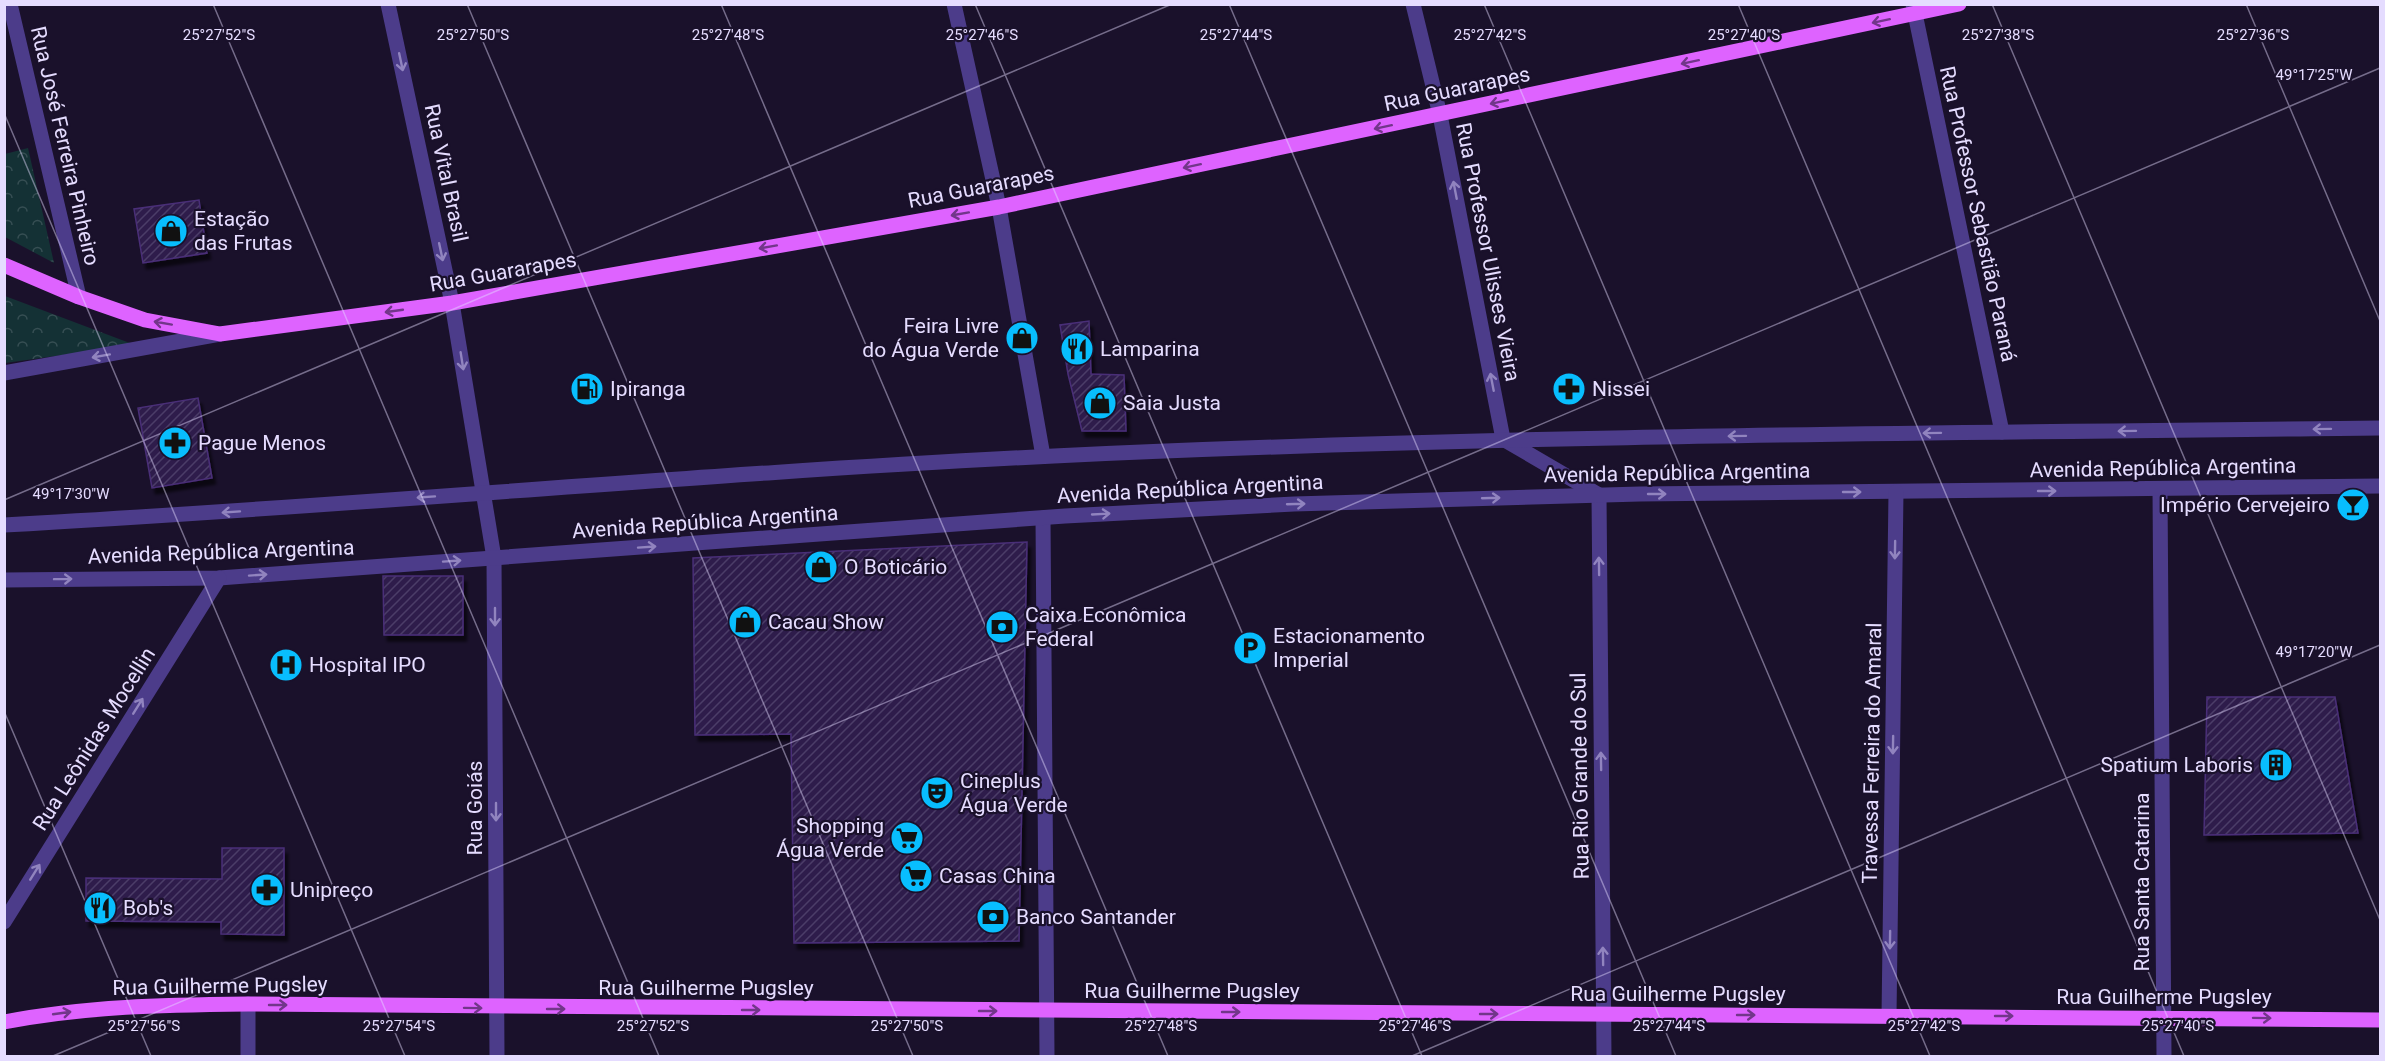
<svg xmlns="http://www.w3.org/2000/svg" width="2385" height="1061" viewBox="0 0 2385 1061" font-family="Roboto,sans-serif">
<defs>
<pattern id="forest-crowns" width="20" height="18" patternUnits="userSpaceOnUse" patternTransform="scale(1.5)"><rect width="20" height="18" fill="#143135"/><path d="M2 6a3 3 0 1 1 6 0M12 15a3 3 0 1 1 6 0" fill="none" stroke="#364e53"/></pattern>
<pattern id="building-hatch" width="6" height="6" patternUnits="userSpaceOnUse" patternTransform="scale(1.5)"><rect width="6" height="6" fill="#2e1d4c"/><path d="M-1 1l2-2M0 6l6-6M5 7l2-2" fill="none" stroke="#4c3d67"/></pattern>
<filter id="shadow"><feDropShadow dx="3.5" dy="6" stdDeviation="1.5" flood-color="#0009"/></filter>
</defs>
<rect width="100%" height="100%" fill="#1a112b"/>
<!-- forest -->
<g fill="url(#forest-crowns)">
<path d="M28 148 54 263 5 237V154Z"/>
<path d="M5 296 135 345 5 363Z"/>
</g>
<!-- building -->
<g fill="url(#building-hatch)" stroke="#4a2f78" stroke-width="1.5" filter="url(#shadow)">
<path d="M199 200 207 253 143 263 134 209Z"/>
<path d="M1089 321 1091 374 1124 375 1126 431H1082L1068 374 1060 325Z"/>
<path d="M198 398 212 478 152 488 138 408Z"/>
<path d="M1027 542 1019 941 794 943 791 734 695 735 693 558Z"/>
<path d="M383 576H463V635H384Z"/>
<path d="M2207 697H2335L2358 833 2204 835Z"/>
<path d="M222 848H284V935L221 934V922L86 921V878L222 879Z"/>
</g>
<g fill="none" stroke-linecap="round" stroke-linejoin="round">
<!-- minor -->
<g stroke="#4c3c8a" stroke-width="15">
<path d="M10 4 79 297"/>
<path d="M388 4 452 303 494 558 497 1056"/>
<path d="M954 4 999 207 1043 456"/>
<path d="M1413 4 1440 115 1503 439 1599 495"/>
<path d="M1913 4 2002 432"/>
<path d="M4 373 220 334"/>
<path d="M2160 490 2164 1056"/>
<path d="M1599 495 1604 1056"/>
<path d="M1043 518 1047 1056"/>
<path d="M4 525C355 506 704 473 1054 456 1496 435 1938 433 2380 428"/>
<path d="M4 580 219 578 1065 516 1294 504 1640 494 2380 486"/>
<path d="M4 922 219 578"/>
<path d="M248 1004V1056"/>
<path d="M1889 1016 1896 492"/>
</g>
<!-- major -->
<g stroke="#de63ff" stroke-width="15">
<path d="M4 265 79 297 145 320 220 334 452 303 999 207 1959 4"/>
<path d="M4 1022C85 1006 166 1005 248 1004L2380 1020"/>
</g>
</g>
<!-- one-way arrows -->
<defs><path id="oneway-shaft" d="M-6 0H5M1.5-3L5.5 0L1.5 3" fill="none" stroke-width="1.6" stroke-linecap="round" stroke-linejoin="round" transform="scale(1.5)"/></defs>
<g stroke="#72368a">
<use href="#oneway-shaft" transform="translate(1881 21) rotate(168)"/>
<use href="#oneway-shaft" transform="translate(1690 62) rotate(168)"/>
<use href="#oneway-shaft" transform="translate(1499 102) rotate(168)"/>
<use href="#oneway-shaft" transform="translate(1383 127) rotate(168)"/>
<use href="#oneway-shaft" transform="translate(1192 166) rotate(168)"/>
<use href="#oneway-shaft" transform="translate(960 214) rotate(170)"/>
<use href="#oneway-shaft" transform="translate(768 247) rotate(170)"/>
<use href="#oneway-shaft" transform="translate(394 311) rotate(172)"/>
<use href="#oneway-shaft" transform="translate(163 323) rotate(-170)"/>
<use href="#oneway-shaft" transform="translate(278 1005)"/>
<use href="#oneway-shaft" transform="translate(473 1008) rotate(1)"/>
<use href="#oneway-shaft" transform="translate(556 1009)"/>
<use href="#oneway-shaft" transform="translate(751 1010)"/>
<use href="#oneway-shaft" transform="translate(988 1011)"/>
<use href="#oneway-shaft" transform="translate(1231 1012)"/>
<use href="#oneway-shaft" transform="translate(62 1013) rotate(-8)"/>
<use href="#oneway-shaft" transform="translate(1489 1014)"/>
<use href="#oneway-shaft" transform="translate(1746 1015)"/>
<use href="#oneway-shaft" transform="translate(2004 1016)"/>
<use href="#oneway-shaft" transform="translate(2262 1018) rotate(1)"/>
</g>
<g stroke="#9184bf">
<use href="#oneway-shaft" transform="translate(401 62) rotate(78)"/>
<use href="#oneway-shaft" transform="translate(1455 190) rotate(-101)"/>
<use href="#oneway-shaft" transform="translate(441 252) rotate(78)"/>
<use href="#oneway-shaft" transform="translate(101 356) rotate(170)"/>
<use href="#oneway-shaft" transform="translate(462 361) rotate(81)"/>
<use href="#oneway-shaft" transform="translate(1492 382) rotate(-101)"/>
<use href="#oneway-shaft" transform="translate(2322 429) rotate(179)"/>
<use href="#oneway-shaft" transform="translate(2127 431) rotate(179)"/>
<use href="#oneway-shaft" transform="translate(1932 433) rotate(179)"/>
<use href="#oneway-shaft" transform="translate(1737 436) rotate(179)"/>
<use href="#oneway-shaft" transform="translate(2047 491)"/>
<use href="#oneway-shaft" transform="translate(1852 492)"/>
<use href="#oneway-shaft" transform="translate(1657 494)"/>
<use href="#oneway-shaft" transform="translate(426 497) rotate(176)"/>
<use href="#oneway-shaft" transform="translate(1491 498) rotate(-2)"/>
<use href="#oneway-shaft" transform="translate(1296 504) rotate(-2)"/>
<use href="#oneway-shaft" transform="translate(231 512) rotate(176)"/>
<use href="#oneway-shaft" transform="translate(1101 514) rotate(-3)"/>
<use href="#oneway-shaft" transform="translate(647 547) rotate(-4)"/>
<use href="#oneway-shaft" transform="translate(1895 550) rotate(91)"/>
<use href="#oneway-shaft" transform="translate(452 561) rotate(-4)"/>
<use href="#oneway-shaft" transform="translate(1599 566) rotate(-91)"/>
<use href="#oneway-shaft" transform="translate(258 575) rotate(-4)"/>
<use href="#oneway-shaft" transform="translate(63 579) rotate(-1)"/>
<use href="#oneway-shaft" transform="translate(495 617) rotate(90)"/>
<use href="#oneway-shaft" transform="translate(138 706) rotate(-58)"/>
<use href="#oneway-shaft" transform="translate(1893 745) rotate(91)"/>
<use href="#oneway-shaft" transform="translate(1601 761) rotate(-91)"/>
<use href="#oneway-shaft" transform="translate(496 812) rotate(90)"/>
<use href="#oneway-shaft" transform="translate(35 872) rotate(-58)"/>
<use href="#oneway-shaft" transform="translate(1890 940) rotate(91)"/>
<use href="#oneway-shaft" transform="translate(1603 956) rotate(-91)"/>
</g>
<!-- ticks -->
<path fill="none" stroke="#e5dcff" stroke-width="1.5" stroke-opacity="0.45" d="M213 4 659 1056M467 4 913 1056M721 4 1168 1056M975 4 1422 1056M1229 4 1676 1056M1484 4 1930 1056M1738 4 2184 1056M1992 4 2380 920M2246 4 2380 321M4 113 405 1056M4 500 1172 4M4 711 151 1056M53 1056 2380 68M1412 1056 2380 645"/>
<!-- icons -->
<defs>
<symbol id="shop-disc" viewBox="-11 -11 22 22"><circle r="9.5" fill="#08befe" stroke="#1a112b"/><path d="M-5-2.5h2.3a2.7 3.5 0 0 1 5.4 0H5L5.5 6h-11ZM-1.5-2.5h3a1.5 2.3 0 0 0-3 0Z" fill="#111"/></symbol>
<symbol id="restaurant-disc" viewBox="-11 -11 22 22"><circle r="9.5" fill="#08befe" stroke="#1a112b"/><path d="M-5-6h1v4h1v-4h1v4h1v-4h1v5L-1.5 .5V6h-2V.5L-5-1ZM5-6V6H3V1.5H1.5Q1.5-4 5-6Z" fill="#111"/></symbol>
<symbol id="fuel-disc" viewBox="-11 -11 22 22"><circle r="9.5" fill="#08befe" stroke="#1a112b"/><path d="M-5.5-6h7V0h2V4h1.3V-2.5L3-4.5l.8-.8L6-3V5H2.5V1h-1V6h-7ZM-4.2-4.7v3.2H.2V-4.7Z" fill="#111"/></symbol>
<symbol id="pharmacy-disc" viewBox="-11 -11 22 22"><circle r="9.5" fill="#08befe" stroke="#1a112b"/><path d="M-2-6h4v4h4v4h-4v4h-4v-4h-4v-4h4Z" fill="#111"/></symbol>
<symbol id="bar-disc" viewBox="-11 -11 22 22"><circle r="9.5" fill="#08befe" stroke="#1a112b"/><path d="M-6-5H6L.8 .8V4.5H3.5V6h-7V4.5H-.8V.8Z" fill="#111"/></symbol>
<symbol id="bank-disc" viewBox="-11 -11 22 22"><circle r="9.5" fill="#08befe" stroke="#1a112b"/><path d="M-6-4H6V4H-6ZM0-2.3a2.3 2.3 0 1 0 0 4.6a2.3 2.3 0 1 0 0-4.6Z" fill="#111"/></symbol>
<symbol id="parking-disc" viewBox="-11 -11 22 22"><circle r="9.5" fill="#08befe" stroke="#1a112b"/><path d="M-3.5-5.5H1a3.5 3.5 0 0 1 0 7H-1V5.5H-3.5ZM-1-3.4V-.6H.8a1.4 1.4 0 0 0 0-2.8Z" fill="#111"/></symbol>
<symbol id="hospital-disc" viewBox="-11 -11 22 22"><circle r="9.5" fill="#08befe" stroke="#1a112b"/><path d="M-5-5h3v3.5h4V-5h3V5h-3V1.5h-4V5h-3Z" fill="#111"/></symbol>
<symbol id="building-disc" viewBox="-11 -11 22 22"><circle r="9.5" fill="#08befe" stroke="#1a112b"/><path d="M-4-6H4V6H1V3H-1V6H-4ZM-2.5-4.3h1.7v1.8h-1.7ZM.8-4.3h1.7v1.8H.8ZM-2.5-1h1.7V.8h-1.7ZM.8-1h1.7V.8H.8Z" fill="#111"/></symbol>
<symbol id="theatre-disc" viewBox="-11 -11 22 22"><circle r="9.5" fill="#08befe" stroke="#1a112b"/><path d="M-5-5.5Q0-4 5-5.5V0Q5 5 0 6Q-5 5-5 0ZM-3.3-2.5H-1v1.5H-3.3ZM1-2.5H3.3v1.5H1ZM-2.8 1Q0 5.5 2.8 1Z" fill="#111"/></symbol>
<symbol id="supermarket-disc" viewBox="-11 -11 22 22"><circle r="9.5" fill="#08befe" stroke="#1a112b"/><path d="M-6-5.5h2.5l.6 2H6L4.5 2H-2.5L-4.4-4H-6ZM-1.5 3.2a1.3 1.3 0 1 0 .1 0ZM3 3.2a1.3 1.3 0 1 0 .1 0Z" fill="#111"/></symbol>
</defs>
<g fill-rule="evenodd">
<use href="#shop-disc" x="152" y="212" width="38" height="38"/>
<use href="#shop-disc" x="1003" y="319" width="38" height="38"/>
<use href="#restaurant-disc" x="1058" y="330" width="38" height="38"/>
<use href="#fuel-disc" x="568" y="370" width="38" height="38"/>
<use href="#pharmacy-disc" x="1550" y="370" width="38" height="38"/>
<use href="#shop-disc" x="1081" y="384" width="38" height="38"/>
<use href="#pharmacy-disc" x="156" y="424" width="38" height="38"/>
<use href="#bar-disc" x="2334" y="486" width="38" height="38"/>
<use href="#shop-disc" x="802" y="548" width="38" height="38"/>
<use href="#shop-disc" x="726" y="603" width="38" height="38"/>
<use href="#bank-disc" x="983" y="608" width="38" height="38"/>
<use href="#parking-disc" x="1231" y="629" width="38" height="38"/>
<use href="#hospital-disc" x="267" y="646" width="38" height="38"/>
<use href="#building-disc" x="2257" y="746" width="38" height="38"/>
<use href="#theatre-disc" x="918" y="774" width="38" height="38"/>
<use href="#supermarket-disc" x="888" y="819" width="38" height="38"/>
<use href="#supermarket-disc" x="897" y="857" width="38" height="38"/>
<use href="#pharmacy-disc" x="248" y="871" width="38" height="38"/>
<use href="#restaurant-disc" x="81" y="889" width="38" height="38"/>
<use href="#bank-disc" x="974" y="898" width="38" height="38"/>
</g>
<g text-anchor="middle" dominant-baseline="central" stroke-width="4.5" stroke-linejoin="round" paint-order="stroke">
<!-- street labels -->
<g font-size="21" fill="#e5dcff" stroke="#1a112b">
<text transform="translate(1457 89) rotate(-12)">Rua Guararapes</text>
<text transform="translate(65 146) rotate(77)">Rua José Ferreira Pinheiro</text>
<text transform="translate(446 173) rotate(78)">Rua Vital Brasil</text>
<text transform="translate(981 187) rotate(-11)">Rua Guararapes</text>
<text transform="translate(1978 214) rotate(78)">Rua Professor Sebastião Paraná</text>
<text transform="translate(1488 252) rotate(79)">Rua Professor Ulisses Vieira</text>
<text transform="translate(503 272) rotate(-10)">Rua Guararapes</text>
<text transform="translate(2163 468) rotate(-1)">Avenida República Argentina</text>
<text transform="translate(1677 473) rotate(-1)">Avenida República Argentina</text>
<text transform="translate(1190 489) rotate(-3)">Avenida República Argentina</text>
<text transform="translate(705 522) rotate(-4)">Avenida República Argentina</text>
<text transform="translate(221 552) rotate(-2)">Avenida República Argentina</text>
<text transform="translate(94 739) rotate(-58)">Rua Leônidas Mocellin</text>
<text transform="translate(1872 753) rotate(-89)">Travessa Ferreira do Amaral</text>
<text transform="translate(1580 776) rotate(-91)">Rua Rio Grande do Sul</text>
<text transform="translate(475 808) rotate(-90)">Rua Goiás</text>
<text transform="translate(2142 882) rotate(-90)">Rua Santa Catarina</text>
<text transform="translate(220 986) rotate(-1)">Rua Guilherme Pugsley</text>
<text x="706" y="988">Rua Guilherme Pugsley</text>
<text x="1192" y="991">Rua Guilherme Pugsley</text>
<text x="1678" y="994">Rua Guilherme Pugsley</text>
<text x="2164" y="997">Rua Guilherme Pugsley</text>
</g>
<!-- poi labels -->
<g font-size="21" fill="#e5dcff" stroke="#1a112b" text-anchor="start">
<text x="194" y="219">Estação<tspan x="194" dy="24">das Frutas</tspan></text>
<text x="999" y="326" text-anchor="end">Feira Livre<tspan x="999" dy="24">do Água Verde</tspan></text>
<text x="1100" y="349">Lamparina</text>
<text x="610" y="389">Ipiranga</text>
<text x="1592" y="389">Nissei</text>
<text x="1123" y="403">Saia Justa</text>
<text x="198" y="443">Pague Menos</text>
<text x="2330" y="505" text-anchor="end">Império Cervejeiro</text>
<text x="844" y="567">O Boticário</text>
<text x="1025" y="615">Caixa Econômica<tspan x="1025" dy="24">Federal</tspan></text>
<text x="768" y="622">Cacau Show</text>
<text x="1273" y="636">Estacionamento<tspan x="1273" dy="24">Imperial</tspan></text>
<text x="309" y="665">Hospital IPO</text>
<text x="2253" y="765" text-anchor="end">Spatium Laboris</text>
<text x="960" y="781">Cineplus<tspan x="960" dy="24">Água Verde</tspan></text>
<text x="884" y="826" text-anchor="end">Shopping<tspan x="884" dy="24">Água Verde</tspan></text>
<text x="939" y="876">Casas China</text>
<text x="290" y="890">Unipreço</text>
<text x="123" y="908">Bob's</text>
<text x="1016" y="917">Banco Santander</text>
</g>
</g>
<g font-size="15" text-anchor="middle" fill="#e5dcff" stroke="#1a112b" stroke-width="4.5" stroke-linejoin="round" paint-order="stroke">
<text x="219" y="40">25°27'52"S</text>
<text x="473" y="40">25°27'50"S</text>
<text x="728" y="40">25°27'48"S</text>
<text x="982" y="40">25°27'46"S</text>
<text x="1236" y="40">25°27'44"S</text>
<text x="1490" y="40">25°27'42"S</text>
<text x="1744" y="40">25°27'40"S</text>
<text x="2253" y="40">25°27'36"S</text>
<text x="1998" y="40">25°27'38"S</text>
<text x="2314" y="80">49°17'25"W</text>
<text x="71" y="499">49°17'30"W</text>
<text x="2314" y="657">49°17'20"W</text>
<text x="144" y="1031">25°27'56"S</text>
<text x="399" y="1031">25°27'54"S</text>
<text x="653" y="1031">25°27'52"S</text>
<text x="907" y="1031">25°27'50"S</text>
<text x="1161" y="1031">25°27'48"S</text>
<text x="1415" y="1031">25°27'46"S</text>
<text x="1669" y="1031">25°27'44"S</text>
<text x="1924" y="1031">25°27'42"S</text>
<text x="2178" y="1031">25°27'40"S</text>
</g>
<!-- border -->
<rect width="2385" height="1061" fill="none" stroke="#e5dcff" stroke-width="12"/>
</svg>
